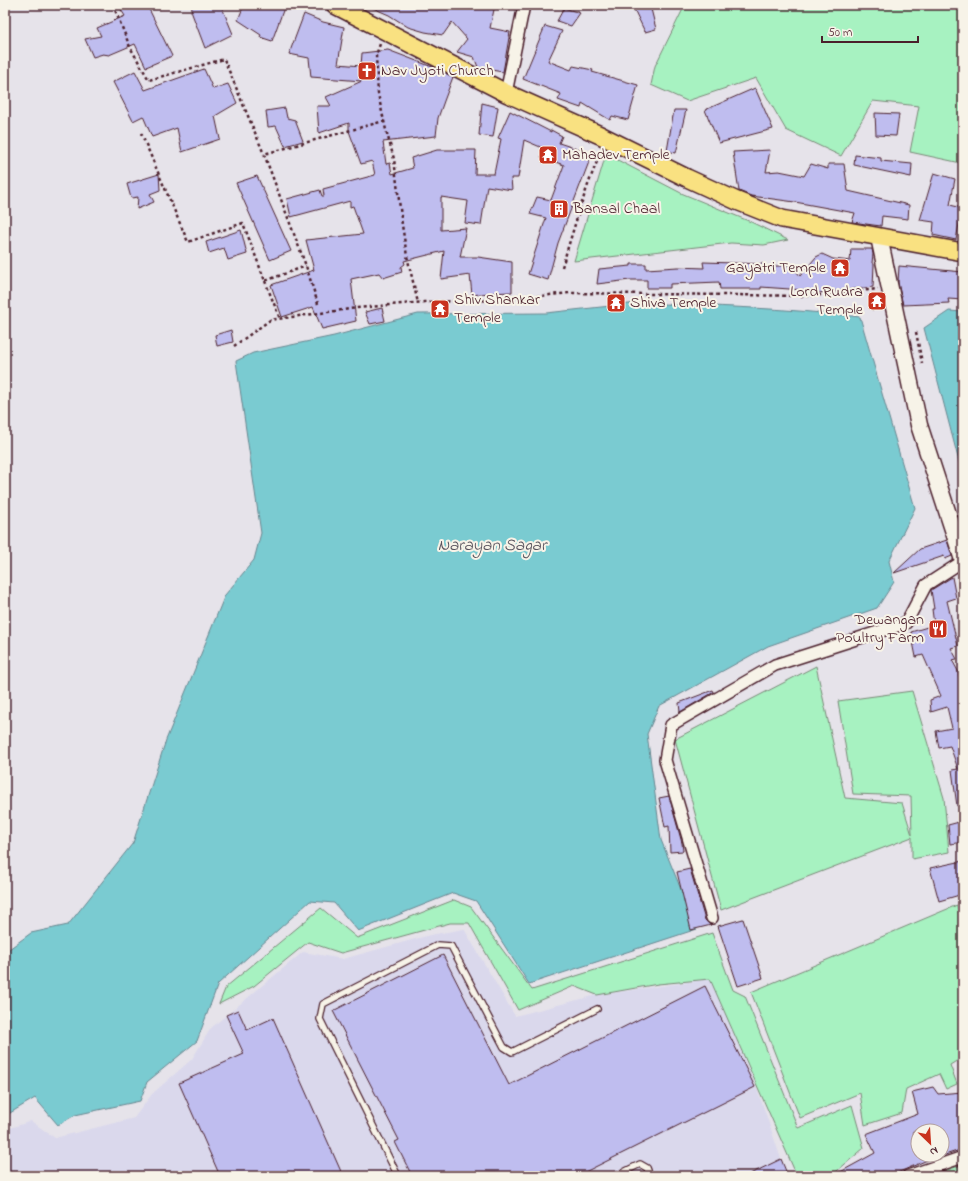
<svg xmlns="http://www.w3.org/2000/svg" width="968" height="1181" viewBox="0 0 968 1181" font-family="'Indie Flower',sans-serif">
<rect width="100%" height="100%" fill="#e6e3ea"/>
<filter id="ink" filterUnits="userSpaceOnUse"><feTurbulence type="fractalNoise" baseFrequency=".025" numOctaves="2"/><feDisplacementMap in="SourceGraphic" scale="8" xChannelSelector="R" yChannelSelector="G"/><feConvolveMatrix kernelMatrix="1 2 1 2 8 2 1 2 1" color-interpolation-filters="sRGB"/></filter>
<g filter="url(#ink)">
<!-- built -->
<path fill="#dad8ec" d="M464 929 515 1016 597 995 710 979 758 1091 781 1159 788 1176H5V1130L31 1121 55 1138 134 1118 152 1094 192 1059 211 1028 303 952 343 959 430 935Z"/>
<!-- green -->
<g fill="#a7f2c1" stroke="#788876">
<path d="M685 5H963V152L961 163 910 152 919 106 873 101 841 156 786 130 756 78 687 101 651 85 655 66Z"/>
<path d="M606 154 681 193 751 222 788 240 764 245 731 243 574 261Z"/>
<path d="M816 666 845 798 902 803 912 835 911 796 853 794 838 701 912 691 944 798 949 852 912 859V837L721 910 675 739Z"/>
<path d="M454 900 471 907 532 990 712 933 733 990 745 996 798 1128 852 1105 864 1148 831 1176H797L710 979 658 984 597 995 574 986 518 1010 469 923H450L341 953 308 942 254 986 219 1004 226 987 321 908 357 938Z"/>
<path d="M957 905 963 925V1057L950 1065 957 1084 946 1089 939 1074 906 1089 902 1113 865 1125 860 1093 800 1118 751 992Z"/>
<path d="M959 1166 962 1176H929Z"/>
</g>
<!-- water -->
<g fill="#7acbd1" stroke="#67868f">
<path d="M638 303C712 306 786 308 860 317L915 508 889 561 894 582 877 608 768 646 659 706 647 734 661 840 697 929 529 984 476 901 453 893 358 931 334 903 310 901 218 984 197 1041 147 1082 140 1101 75 1115 58 1125 35 1098 5 1116V952L31 933 68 925 133 843 166 740 225 595 254 560 261 533 236 361 253 353 334 336 418 314 546 313Z"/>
<path d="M949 311 963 312V477L924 328Z"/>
</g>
<!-- building -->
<g fill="#bfbdef" stroke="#4a1f2b">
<path d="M118 5H147L172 56 146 67 135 44 109 55 103 54 93 57 85 39 101 36 97 28 125 16Z"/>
<path d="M193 5H221L233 34 205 48 191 11Z"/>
<path d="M244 5H285L272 41 260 37 261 35 238 20Z"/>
<path d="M366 5H495L490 28 510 32 503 72 479 68 478 67 474 57 457 52 467 39 452 22 443 35 425 32 408 27 389 15Z"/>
<path d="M632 5H650L656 29 645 32Z"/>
<path d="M564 8 580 13 571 26 557 21Z"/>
<path d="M304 14 323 22 344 27 338 64 361 66 362 53 388 50 435 68 453 77 444 101 438 118 436 136 383 142 386 164 390 163 392 174 413 168 411 158 437 150H476L475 174H494L501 139 498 138 510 111 551 132V130L562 136 559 143 592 154 558 243 548 280 528 274 546 218 530 214 537 197 551 200 564 165 541 157 545 149 524 140 518 178H511L512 190 487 186 481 225 465 223 468 201 441 197V230L466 228 460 257H478L512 262V292L489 293 472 295 470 275 441 279 444 251 404 261 405 264 401 267 402 272 383 278 379 273 351 279 356 321 322 329 313 307 282 317 271 285 314 270 306 240 363 234 353 206 350 207V201L291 217 287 199 320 190 322 196H324L323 189 375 175 372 161 361 164 349 131V123L319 133 317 106H331L326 97 362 81 311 77 309 58 289 54Z"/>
<path d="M545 26 562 31 548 61 571 70 573 66 593 70 592 72 638 85 628 120 612 116 610 120 582 103 581 108 558 100 561 94 523 79Z"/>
<path d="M204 69 213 89 228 84 237 103 215 116 220 139 182 152 177 128 152 137 143 116 133 121 113 82 135 71 145 90Z"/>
<path d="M755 88 773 129 719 143 705 110Z"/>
<path d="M482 103 498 107 493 137 479 135Z"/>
<path d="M285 108 287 118 295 120 303 141 285 146 276 126 268 127 266 111Z"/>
<path d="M674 110H686L676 153 667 151Z"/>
<path d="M875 113 899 114 896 136 876 135Z"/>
<path d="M770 150 766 172 779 171 804 176 811 164 828 169V164H844L848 191 909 205 908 219 882 216 881 226 873 225 852 222 855 213 795 202 751 196 739 191 733 152Z"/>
<path d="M855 155 881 158V161L912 164 911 177 854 165Z"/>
<path d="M934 173 955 179 950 205 962 208 956 240 933 235 934 222 920 220Z"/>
<path d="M159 174 160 190 150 194 154 202 137 209 138 197 131 198 127 184Z"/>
<path d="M257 176 291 251 270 260 236 183Z"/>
<path d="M241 230 247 254 228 260 224 248 209 253 206 242Z"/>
<path d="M851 249H872L873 254 872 263 874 264 873 287 818 293V291L761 287V289H720L719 282 670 284V288H647V280H630L597 284 599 269 631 266V264H646V269L678 267 704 268 703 262 765 264 764 267 792 265 800 276 816 257 822 254 833 259 850 261Z"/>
<path d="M899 266 963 272V300L948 299 949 303 903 305 898 283Z"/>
<path d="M882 295 884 306 872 310 870 296Z"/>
<path d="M382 308 385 321 370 324 365 312Z"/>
<path d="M231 330 233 342 217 346 215 335Z"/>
<path d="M947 540 952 556 945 559 944 556 894 573 920 549Z"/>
<path d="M952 577 956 598 947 601 958 646 951 648 957 659 952 660 958 671 963 693V805L957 806 952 770 958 769 950 746 939 748 936 731 952 728 947 707 931 712 930 700 941 696 923 655 916 657 911 632 934 625 932 609H934L931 590Z"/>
<path d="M713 690 714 692 680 712 679 703Z"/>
<path d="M669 796 682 843 683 851 670 852 669 826 665 827 659 798Z"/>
<path d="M963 821V842L950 844 948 825Z"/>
<path d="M963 861V882H961L963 894 939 901 930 868Z"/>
<path d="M690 869 705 920 708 923 711 925 691 930 677 872Z"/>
<path d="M743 919 763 978 738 986 718 926Z"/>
<path d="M443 955 509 1085 705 986 755 1087 577 1176H412L395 1142 399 1140 333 1011Z"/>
<path d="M238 1010 247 1030 273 1018 343 1176H220L179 1083 244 1054 226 1015Z"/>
<path d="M933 1087 938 1094 963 1092V1149L942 1156V1131H913L918 1145V1155H939L890 1176H833L875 1153 866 1134 918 1114 912 1092Z"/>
<path d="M781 1159 788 1176H746Z"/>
</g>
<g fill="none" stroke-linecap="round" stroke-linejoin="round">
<defs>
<g id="service">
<path d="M398 1176 320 1019 323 1004 438 945 451 946 504 1047 512 1052 597 1009"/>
<path d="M616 1176 640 1164 647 1168 650 1176"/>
</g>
<g id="minor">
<path d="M506 93 524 5"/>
<path d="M712 918 665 760 671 725 775 665 906 623 926 585 963 561"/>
<path d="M908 1176 963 1157"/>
</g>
<path id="secondary" d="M879 237 919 425 963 560"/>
<path id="primary" d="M335 5 506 93 600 135 687 178 737 201 782 219 963 252"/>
</defs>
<!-- service casing -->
<use href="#service" stroke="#4a1f2b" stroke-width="8"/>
<!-- minor casing -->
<use href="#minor" stroke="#4a1f2b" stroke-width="14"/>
<!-- secondary casing -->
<use href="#secondary" stroke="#4a1f2b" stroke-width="19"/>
<!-- primary casing -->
<use href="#primary" stroke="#4a1f2b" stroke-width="20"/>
<!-- path -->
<g stroke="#4a1f2b" stroke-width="2.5" stroke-dasharray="3 3" stroke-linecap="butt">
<path d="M113 5 130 47 149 80 224 59 264 154"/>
<path d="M380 44 376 55 378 94 386 130 394 159 402 225 407 256 418 303"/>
<path d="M141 133 188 242 243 223 265 281 306 266"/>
<path d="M562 267C574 228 585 188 602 150"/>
<path d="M265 281 280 319"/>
<path d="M318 304 306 266 264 154 384 121"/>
<path d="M916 332 922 363"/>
<path d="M234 346 270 320 357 308 424 302 499 300 570 293 811 296 878 289"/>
</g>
<!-- service -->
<use href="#service" stroke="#f7f3e8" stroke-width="5.5"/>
<!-- minor -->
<use href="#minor" stroke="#f7f3e8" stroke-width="11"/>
<!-- secondary -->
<use href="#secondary" stroke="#f7f3e8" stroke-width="16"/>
<!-- primary -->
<use href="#primary" stroke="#f9e181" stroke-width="17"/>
</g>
</g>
<!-- icons -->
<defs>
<symbol id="church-square" viewBox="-11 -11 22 22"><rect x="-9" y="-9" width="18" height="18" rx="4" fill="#c8321e" stroke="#f7f3e8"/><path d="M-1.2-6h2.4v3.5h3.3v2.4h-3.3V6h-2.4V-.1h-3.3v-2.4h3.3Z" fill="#fff"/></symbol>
<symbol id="temple-square" viewBox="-11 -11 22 22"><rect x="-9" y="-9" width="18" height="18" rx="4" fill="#c8321e" stroke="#f7f3e8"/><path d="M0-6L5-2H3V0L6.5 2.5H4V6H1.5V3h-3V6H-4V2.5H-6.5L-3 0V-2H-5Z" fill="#fff"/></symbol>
<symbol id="building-square" viewBox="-11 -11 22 22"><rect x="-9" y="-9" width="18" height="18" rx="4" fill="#c8321e" stroke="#f7f3e8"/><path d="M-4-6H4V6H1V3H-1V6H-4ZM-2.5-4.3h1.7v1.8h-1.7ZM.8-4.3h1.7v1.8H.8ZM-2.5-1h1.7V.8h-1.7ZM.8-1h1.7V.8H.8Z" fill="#fff"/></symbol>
<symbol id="restaurant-square" viewBox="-11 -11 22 22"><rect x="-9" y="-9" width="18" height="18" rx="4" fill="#c8321e" stroke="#f7f3e8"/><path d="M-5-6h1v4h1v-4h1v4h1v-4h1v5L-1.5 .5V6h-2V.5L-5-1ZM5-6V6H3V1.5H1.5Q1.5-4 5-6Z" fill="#fff"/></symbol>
</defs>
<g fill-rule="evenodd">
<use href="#church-square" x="356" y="60" width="22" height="22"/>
<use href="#temple-square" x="537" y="144" width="22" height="22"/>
<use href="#building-square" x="548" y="198" width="22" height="22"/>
<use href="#temple-square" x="829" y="257" width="22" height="22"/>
<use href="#temple-square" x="866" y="290" width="22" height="22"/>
<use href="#temple-square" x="605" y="292" width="22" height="22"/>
<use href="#temple-square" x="429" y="298" width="22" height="22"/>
<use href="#restaurant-square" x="927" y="618" width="22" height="22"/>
</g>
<g text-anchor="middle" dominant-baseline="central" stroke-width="4" stroke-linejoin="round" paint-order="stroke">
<!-- poi labels -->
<g font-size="16" fill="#4a1f2b" stroke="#f7f3e8" text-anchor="start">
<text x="381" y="71">Nav Jyoti Church</text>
<text x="562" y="155">Mahadev Temple</text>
<text x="573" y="209">Bansal Chaal</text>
<text x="826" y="268" text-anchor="end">Gayatri Temple</text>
<text x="863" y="292" text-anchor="end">Lord Rudra<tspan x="863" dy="18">Temple</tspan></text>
<text x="454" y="300">Shiv Shankar<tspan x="454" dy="18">Temple</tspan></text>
<text x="630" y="303">Shiva Temple</text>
<text x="924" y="620" text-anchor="end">Dewangan<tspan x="924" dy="18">Poultry Farm</tspan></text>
</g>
<!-- water labels -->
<g font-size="17" font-style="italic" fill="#58535d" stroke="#f7f3e8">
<text x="492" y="545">Narayan Sagar</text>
</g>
</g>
<!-- margin -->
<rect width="968" height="1181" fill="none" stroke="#f7f3e8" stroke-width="20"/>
<rect x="10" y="10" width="948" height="1161" fill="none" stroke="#4a1f2b" stroke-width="1.5" filter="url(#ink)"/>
<!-- north arrow -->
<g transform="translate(930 1143) rotate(155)"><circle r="19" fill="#f7f3e8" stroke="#b29e9c"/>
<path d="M0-3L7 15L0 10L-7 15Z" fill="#c8321e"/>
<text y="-6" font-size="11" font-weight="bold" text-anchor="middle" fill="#4a1f2b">N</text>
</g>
<!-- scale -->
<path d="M822 36v6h96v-6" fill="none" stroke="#4a1f2b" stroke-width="2"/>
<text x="828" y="36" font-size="12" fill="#4a1f2b" stroke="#f7f3e8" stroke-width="3" paint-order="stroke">50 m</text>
</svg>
